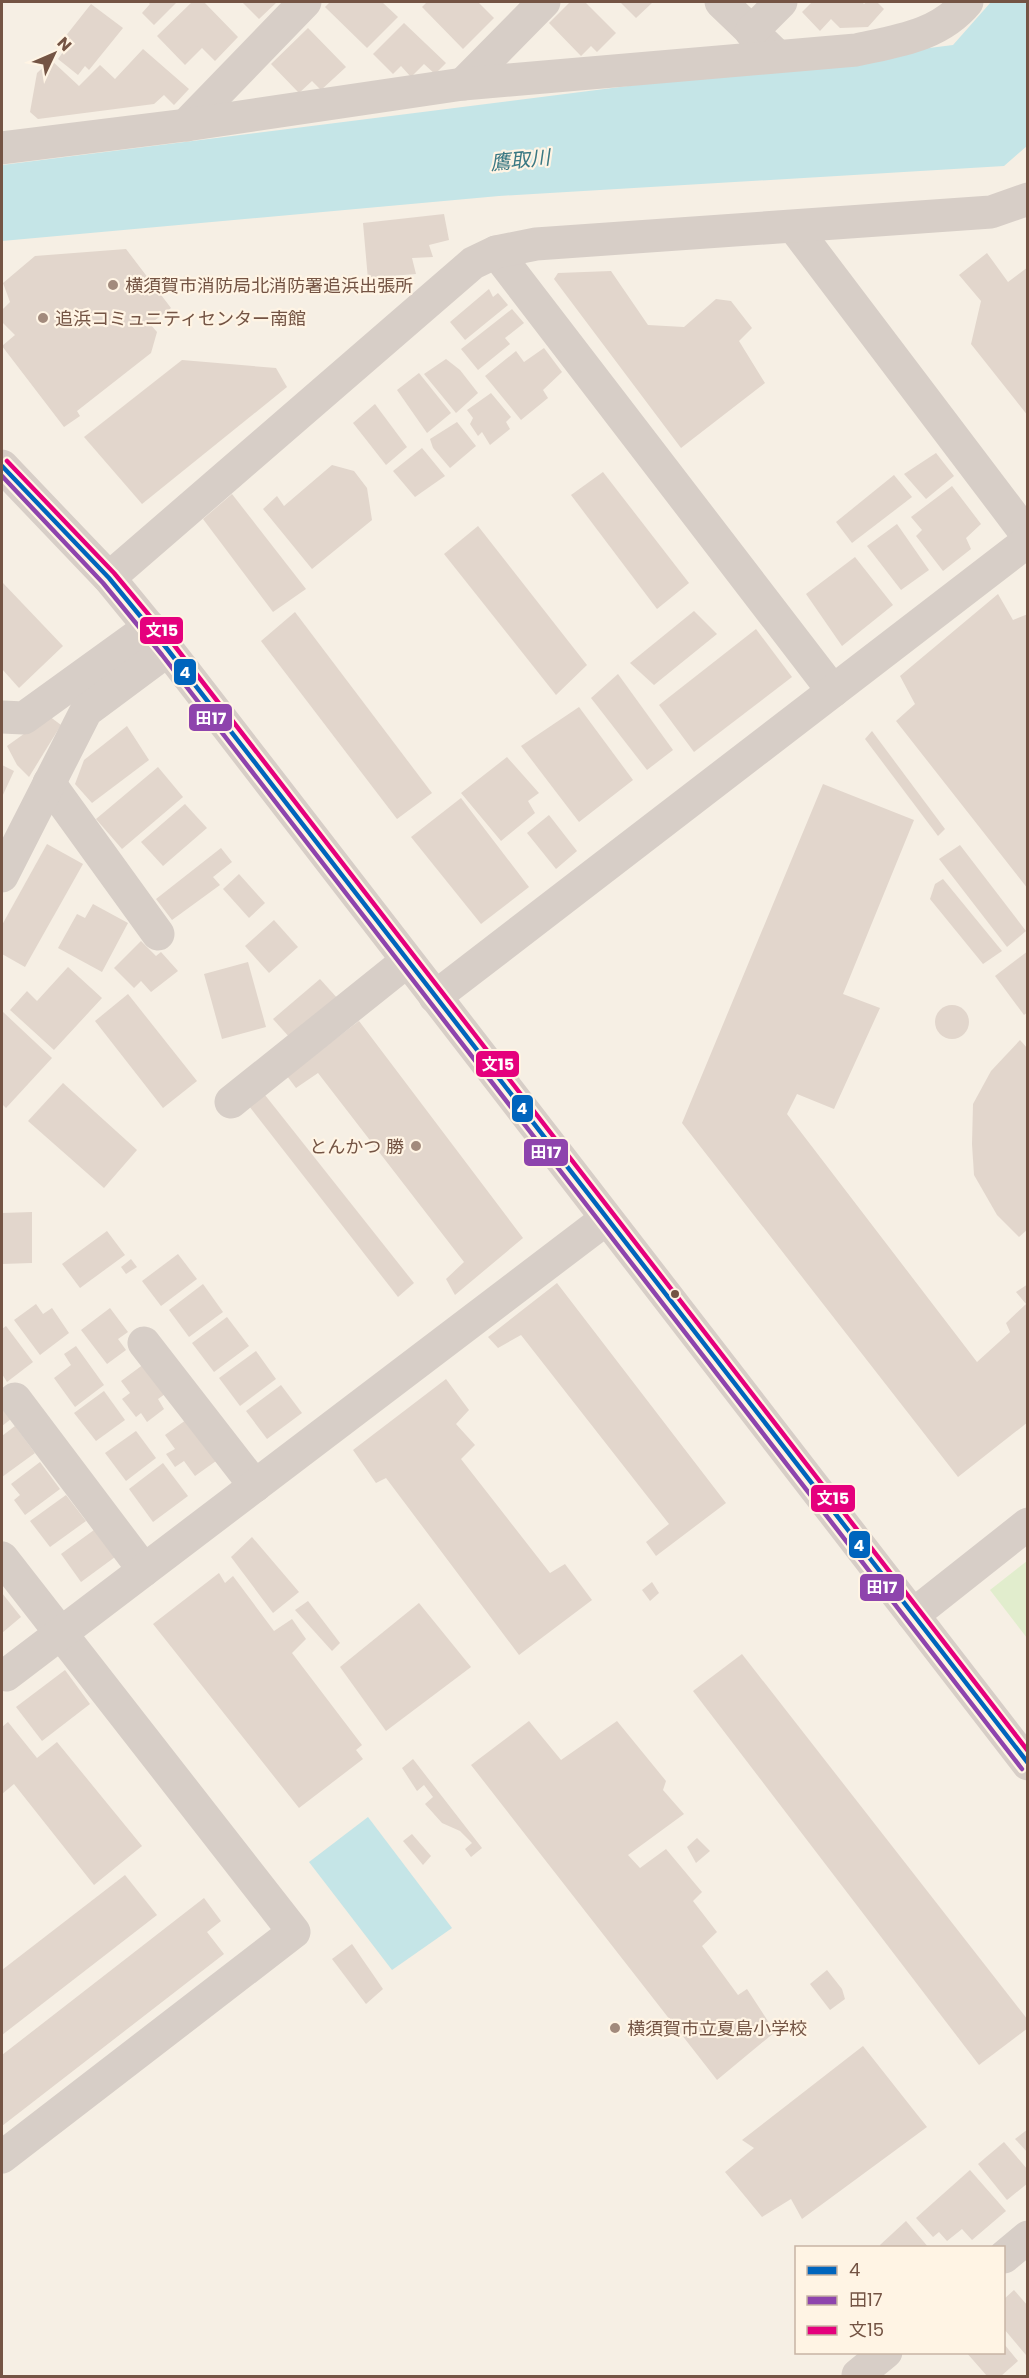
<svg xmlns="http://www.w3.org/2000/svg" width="1029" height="2378" viewBox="0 0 1029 2378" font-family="Poppins,'Noto Sans JP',sans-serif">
<rect width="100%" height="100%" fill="#f6efe4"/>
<!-- green -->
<path fill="#e1edcd" d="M1027 1561V1638L990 1590Z"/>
<!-- water -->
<g fill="#c5e5e7">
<path d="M991 2H1027V146L1004 166 499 196 2 241V165L953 45Z"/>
<path d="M368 1817 452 1928 392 1970 309 1862Z"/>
</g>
<!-- building -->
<g fill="#e2d6cc">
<path d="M148 2H177L154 25 142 13 150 4Z"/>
<path d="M192 2H204L238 37 215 61 202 48 185 65 157 36Z"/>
<path d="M242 2H277L259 19Z"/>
<path d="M330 2H382L398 17 367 48 325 7Z"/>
<path d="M427 2H478L494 18 463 49 422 7Z"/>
<path d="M570 2H585L616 33 597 52 591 46 581 56 549 23Z"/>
<path d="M620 2H653L636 18Z"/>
<path d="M812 2H862L864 4 867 2H877L884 9 868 27 840 28 831 19 820 31 802 12Z"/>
<path d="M91 4 123 28 89 70 85 66 78 75 58 59 63 52 57 47Z"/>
<path d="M404 23 446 63 435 74 424 64 411 77 401 66 393 74 373 54Z"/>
<path d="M308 28 346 67 321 90 312 81 299 93 271 64Z"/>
<path d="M143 49 189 89 174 105 164 95 154 104 38 119 30 112 37 73 51 60 79 86 100 65 115 79Z"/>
<path d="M444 214 449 240 429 245 433 257 412 258 416 274 391 276 393 286 369 291 363 223Z"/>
<path d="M126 249 171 308 150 324 157 332 151 353 77 411 80 416 64 427 2 346 15 335 2 322V310L10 302 3 283 35 256Z"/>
<path d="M987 253 1008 282 1028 267V416L971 344 981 301 959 275Z"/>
<path d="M611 271 648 325 684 327 716 299 731 301 752 328 739 341 765 383 681 448 554 279 558 273Z"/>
<path d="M489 289 493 297 498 293 508 305 465 340 450 322Z"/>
<path d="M512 309 524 323 505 338 510 344 478 370 461 349Z"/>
<path d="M544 348 562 372 543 390 548 398 521 420 485 376 516 351 524 362Z"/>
<path d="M446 359 460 370 478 393 456 413 424 374Z"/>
<path d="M182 360 276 368 287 387 142 504 84 437Z"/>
<path d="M419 373 451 413 427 433 397 390Z"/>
<path d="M491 393 511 417 506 422 510 429 490 445 482 432 478 436 470 424 473 418 467 410Z"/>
<path d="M375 404 407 447 386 465 353 423Z"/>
<path d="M457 422 476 446 450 468 433 448 430 439Z"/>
<path d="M422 448 445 476 415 497 393 471Z"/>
<path d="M936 453 954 476 926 499 904 474Z"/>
<path d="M332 465 354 471 367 488 372 520 312 569 263 509 277 496 284 506Z"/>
<path d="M603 472 689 583 657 609 571 495Z"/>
<path d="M894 475 912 497 852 543 836 522Z"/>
<path d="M952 486 981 524 966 538 971 549 943 571 916 536 922 530 911 517Z"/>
<path d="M232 494 306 589 273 612 203 519Z"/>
<path d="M897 524 929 570 901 590 867 546Z"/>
<path d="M478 526 587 665 556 695 444 554Z"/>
<path d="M855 557 893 605 842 646 806 594Z"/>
<path d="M2 582 63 646 19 688 2 669Z"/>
<path d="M998 594 1013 620 1028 614V889L896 721 915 704 900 676Z"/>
<path d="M694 611 717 634 654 685 630 663Z"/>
<path d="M295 612 432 793 397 819 261 641Z"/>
<path d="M756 629 792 677 694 752 659 705Z"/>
<path d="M618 674 673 750 647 770 591 698Z"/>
<path d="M579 707 633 780 579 822 521 746Z"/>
<path d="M49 716 61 725 29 777 17 765 7 746Z"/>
<path d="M127 726 149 760 92 803 75 784 84 760Z"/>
<path d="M872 731 945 829 938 836 865 739Z"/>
<path d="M507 757 539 793 528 801 535 813 501 841 461 793Z"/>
<path d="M2 765 14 771 2 797Z"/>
<path d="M158 767 183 797 122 849 96 819Z"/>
<path d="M823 784 914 820 843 994 880 1008 834 1109 797 1094 787 1114 977 1362 1010 1332 1006 1323 1026 1304 1016 1292 1028 1284V1422L958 1477 682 1123Z"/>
<path d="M461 798 529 887 481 924 411 837Z"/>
<path d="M185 804 207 828 163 866 141 842Z"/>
<path d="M549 815 577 851 556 869 527 833Z"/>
<path d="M47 844 83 864 25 967 2 954V925Z"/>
<path d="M960 845 1026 931 1007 947 939 859Z"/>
<path d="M221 848 232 862 213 877 220 885 172 920 156 899Z"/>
<path d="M239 874 265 903 249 918 223 889Z"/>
<path d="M943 879 1002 951 983 964 930 899 935 884Z"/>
<path d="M93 904 128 923 102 972 58 948 77 914 85 918Z"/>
<path d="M274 920 298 947 269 973 245 946Z"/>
<path d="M141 941 156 956 161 952 178 971 151 992 141 981 134 988 114 968Z"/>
<path d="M1028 951V1012L1024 1015 995 976Z"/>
<path d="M248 962 266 1027 222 1039 204 974Z"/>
<path d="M68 967 102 998 54 1050 10 1010 27 991 37 1001Z"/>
<path d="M320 979 338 999 291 1039 273 1019Z"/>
<path d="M128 994 197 1081 163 1108 95 1021Z"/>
<circle cx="952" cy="1022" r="17"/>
<path d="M2 1011 52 1058 6 1108 2 1104Z"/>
<path d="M359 1021 523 1238 455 1295 446 1279 464 1262 318 1073 296 1088 287 1076Z"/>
<path d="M1020 1040 1028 1049V1229L1019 1237 997 1215 974 1175 972 1144 973 1104 991 1071Z"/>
<path d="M63 1083 137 1150 104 1188 28 1121Z"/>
<path d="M265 1095 414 1283 398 1297 249 1106Z"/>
<path d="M32 1212V1263L2 1264V1213Z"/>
<path d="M107 1231 125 1255 80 1288 62 1264Z"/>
<path d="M178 1254 197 1279 161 1306 142 1281Z"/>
<path d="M131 1259 137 1267 126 1274 121 1267Z"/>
<path d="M557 1283 726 1503 656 1556 646 1542 669 1524 521 1335 498 1348 488 1337Z"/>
<path d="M203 1284 223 1312 189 1337 169 1310Z"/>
<path d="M36 1304 43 1314 52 1308 69 1333 40 1355 14 1320Z"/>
<path d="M110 1308 128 1332 118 1339 126 1350 107 1364 81 1330Z"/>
<path d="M227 1317 249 1346 214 1372 192 1343Z"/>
<path d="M6 1326 33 1362 7 1382 2 1374V1329Z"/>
<path d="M76 1346 104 1385 75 1407 54 1378 71 1365 64 1354Z"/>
<path d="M256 1351 276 1379 240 1406 219 1378Z"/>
<path d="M144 1364 165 1394 158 1399 164 1409 147 1422 141 1413 136 1417 122 1399 130 1393 121 1381Z"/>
<path d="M446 1379 469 1410 456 1424 475 1445 461 1459 550 1573 565 1564 592 1600 519 1655 386 1478 376 1483 353 1450Z"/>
<path d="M281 1385 302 1413 267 1439 246 1411Z"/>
<path d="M104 1391 125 1420 96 1441 74 1413Z"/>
<path d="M2 1406 11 1419 2 1426Z"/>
<path d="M186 1420 216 1461 195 1476 184 1461 175 1467 166 1454 175 1449 165 1435Z"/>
<path d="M15 1426 35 1453 2 1477V1436Z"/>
<path d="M136 1431 156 1458 126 1481 105 1453Z"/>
<path d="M40 1462 60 1489 25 1515 14 1500 20 1495 11 1484Z"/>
<path d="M163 1463 188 1496 153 1522 129 1489Z"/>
<path d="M66 1495 86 1521 50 1547 30 1521Z"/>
<path d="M94 1530 115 1557 81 1582 61 1554Z"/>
<path d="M252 1537 299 1592 273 1613 231 1557Z"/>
<path d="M219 1573 225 1583 233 1576 274 1631 292 1619 306 1639 292 1653 362 1745 356 1750 363 1759 299 1808 153 1624Z"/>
<path d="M652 1582 659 1593 650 1601 642 1590Z"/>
<path d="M2 1593 21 1617 2 1633Z"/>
<path d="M308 1601 340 1643 332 1651 295 1610Z"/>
<path d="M419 1603 471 1667 386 1731 340 1667Z"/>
<path d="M742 1654 1028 2020V2028L979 2065 693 1691Z"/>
<path d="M65 1670 90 1704 42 1741 16 1707Z"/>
<path d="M529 1721 561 1760 617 1721 666 1781 663 1790 684 1814 628 1855 640 1868 666 1849 702 1892 693 1901 717 1932 702 1946 738 1995 747 1989 775 2032 717 2080 471 1765Z"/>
<path d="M8 1722 37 1758 57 1742 142 1846 94 1885 14 1784 2 1794V1727Z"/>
<path d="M413 1759 482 1848 471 1857 465 1849 472 1843 460 1831 442 1823 425 1804 433 1797 424 1785 417 1791 402 1768Z"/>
<path d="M412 1834 431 1856 423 1865 403 1841Z"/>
<path d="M697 1838 710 1851 696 1863 687 1847Z"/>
<path d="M125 1875 157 1915 2 2035V1970Z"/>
<path d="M204 1898 221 1921 207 1932 224 1954 2 2126V2055Z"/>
<path d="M352 1944 383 1989 366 2004 332 1959Z"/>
<path d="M827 1970 842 1989 845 1999 830 2010 810 1984Z"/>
<path d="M863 2046 927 2127 802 2219 791 2199 762 2217 725 2172 754 2148 742 2140Z"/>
<path d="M1028 2129V2153L1015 2139Z"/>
<path d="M1004 2142 1028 2170V2183L1007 2200 978 2164Z"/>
<path d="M970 2170 1006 2211 972 2240 962 2229 947 2241 939 2232 933 2237 916 2218Z"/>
<path d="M906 2221 929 2248H882L880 2245Z"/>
<path d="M1014 2290 1028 2306 1026 2355 1004 2329V2299Z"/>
<path d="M1004 2344 1018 2361 1001 2376H987L966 2352H1004Z"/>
</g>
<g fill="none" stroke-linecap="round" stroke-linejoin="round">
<!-- minor -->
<g stroke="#d7cec7" stroke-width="33">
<path d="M721 2 776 55"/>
<path d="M751 32 781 2"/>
<path d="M463 84 544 2"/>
<path d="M186 125 305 2"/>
<path d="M2 148 186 125 463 84 856 50C897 41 939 36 967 2"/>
<path d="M794 227 1028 536"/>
<path d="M496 252 833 691"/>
<path d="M2 466 109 578 168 650 1028 1764"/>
<path d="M109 578 473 263 496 252 536 244 991 212 1028 199"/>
<path d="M2 717 24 718 150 627"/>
<path d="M49 783 158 934"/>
<path d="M2 876 86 711 168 650"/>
<path d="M435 997 1028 541"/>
<path d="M231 1102 407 961"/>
<path d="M144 1343 255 1486"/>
<path d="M15 1399 144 1570"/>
<path d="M2 1558 294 1932 2 2157"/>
<path d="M913 1615 1028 1524"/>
<path d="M6 1675 606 1219"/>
<path d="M1004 2257 1028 2237"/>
<path d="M858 2375 886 2352"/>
</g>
<defs>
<path id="bus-1" d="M2 466 109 578 168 650 1028 1763"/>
<path id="bus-2" d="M2 476 103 583 162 655 1022 1769"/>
<path id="bus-3" d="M7 461 114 573 174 645 1028 1751"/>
</defs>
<!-- bus-1 casing -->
<use href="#bus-1" stroke="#fff4e4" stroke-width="9"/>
<!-- bus-2 casing -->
<use href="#bus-2" stroke="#fff4e4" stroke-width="9"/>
<!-- bus-3 casing -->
<use href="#bus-3" stroke="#fff4e4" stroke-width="9"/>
<!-- bus-1 -->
<use href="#bus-1" stroke="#0065bd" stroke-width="4.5"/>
<!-- bus-2 -->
<use href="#bus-2" stroke="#8e44ad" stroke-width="4.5"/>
<!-- bus-3 -->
<use href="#bus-3" stroke="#e5007d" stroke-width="4.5"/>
</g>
<!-- markers -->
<g fill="#a28a7c" stroke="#fff4e4" stroke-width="2">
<circle cx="113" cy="285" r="6"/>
<circle cx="43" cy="318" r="6"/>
<circle cx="416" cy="1146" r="6"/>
<circle cx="615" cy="2028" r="6"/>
</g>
<circle fill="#745444" stroke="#fff4e4" stroke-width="2" cx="675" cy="1294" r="5"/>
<g text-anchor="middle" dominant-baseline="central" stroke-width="4.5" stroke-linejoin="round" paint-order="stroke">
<!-- poi labels -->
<g font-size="18" fill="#745444" stroke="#fff4e4" text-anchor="start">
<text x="125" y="285">横須賀市消防局北消防署追浜出張所</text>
<text x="55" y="318">追浜コミュニティセンター南館</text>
<text x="404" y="1146" text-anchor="end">とんかつ 勝</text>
<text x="627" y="2028">横須賀市立夏島小学校</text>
</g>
<!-- water labels -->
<g font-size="20" font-style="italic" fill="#3a7883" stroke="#fff4e4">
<text transform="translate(520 160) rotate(-6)">鷹取川</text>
</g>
</g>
<g stroke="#fff4e4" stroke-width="2">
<rect x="139" y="616" width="45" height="29" rx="6" fill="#e5007d"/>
<rect x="173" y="658" width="24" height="28" rx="6" fill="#0065bd"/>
<rect x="188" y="703" width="45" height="29" rx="6" fill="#8e44ad"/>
<rect x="475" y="1050" width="45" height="28" rx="6" fill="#e5007d"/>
<rect x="511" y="1094" width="23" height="29" rx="6" fill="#0065bd"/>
<rect x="523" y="1138" width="46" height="29" rx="6" fill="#8e44ad"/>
<rect x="810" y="1484" width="46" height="29" rx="6" fill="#e5007d"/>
<rect x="848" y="1530" width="23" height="29" rx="6" fill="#0065bd"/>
<rect x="859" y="1573" width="46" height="29" rx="6" fill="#8e44ad"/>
</g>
<g font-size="16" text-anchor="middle" font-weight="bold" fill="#fff">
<text x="162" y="636">文15</text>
<text x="185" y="678">4</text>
<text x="211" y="724">田17</text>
<text x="498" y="1070">文15</text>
<text x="522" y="1114">4</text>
<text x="546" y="1158">田17</text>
<text x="833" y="1504">文15</text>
<text x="859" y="1551">4</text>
<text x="882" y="1593">田17</text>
</g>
<!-- border -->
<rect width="1029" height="2378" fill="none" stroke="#745444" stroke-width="6"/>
<!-- legend -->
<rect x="795" y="2246" width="210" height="108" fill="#fff4e4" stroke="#c7b4a4" stroke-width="1.5"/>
<rect x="807" y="2266" width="30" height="9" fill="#0065bd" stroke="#c7b4a4" stroke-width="1.5"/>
<text x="849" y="2276" font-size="18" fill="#745444">4</text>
<rect x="807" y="2296" width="30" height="9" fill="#8e44ad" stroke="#c7b4a4" stroke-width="1.5"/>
<text x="849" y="2306" font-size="18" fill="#745444">田17</text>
<rect x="807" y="2326" width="30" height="9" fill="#e5007d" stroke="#c7b4a4" stroke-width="1.5"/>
<text x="849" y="2336" font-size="18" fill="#745444">文15</text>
<!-- north arrow -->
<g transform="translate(54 54) rotate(46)" stroke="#fff4e4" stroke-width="4.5" paint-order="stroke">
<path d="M0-4.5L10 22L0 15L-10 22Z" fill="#745444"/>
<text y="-9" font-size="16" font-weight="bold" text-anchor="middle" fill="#745444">N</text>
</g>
</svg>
